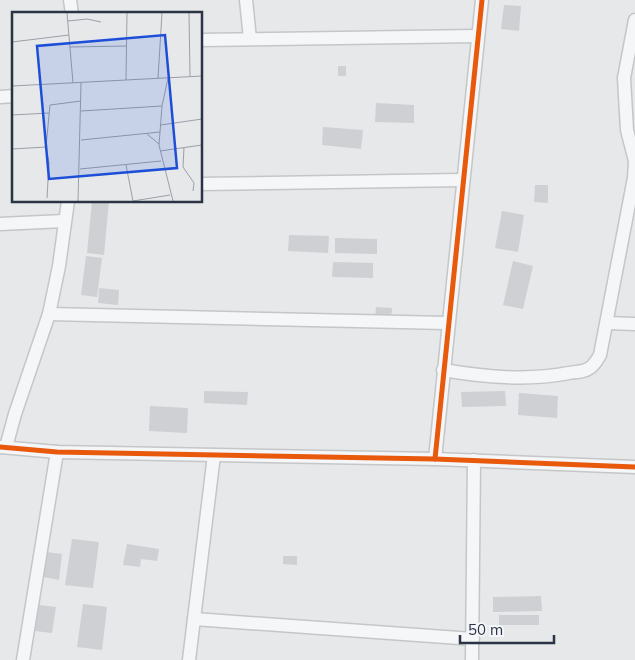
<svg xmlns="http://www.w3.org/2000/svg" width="635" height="660" viewBox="0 0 635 660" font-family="Mulish,sans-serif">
<rect width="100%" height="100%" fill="#e6e8ea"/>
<!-- building -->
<g fill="#ced0d3">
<path d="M504 5 521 6 519 31 501 29Z"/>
<rect x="338" y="66" width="8" height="10"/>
<path d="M376 103 414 105V123L375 122Z"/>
<path d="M323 127 363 130 361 149 322 145Z"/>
<path d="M535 185H548V203L534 202Z"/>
<path d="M92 201H109L104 255 87 253Z"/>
<path d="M502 211 524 215 518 252 495 248Z"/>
<path d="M289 235 329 236 328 253 288 251Z"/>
<path d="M335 238 377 239V254L335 253Z"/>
<path d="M86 256 102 258 97 297 81 295Z"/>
<path d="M513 261 533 266 523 309 503 305Z"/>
<path d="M333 262 373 263V278L332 277Z"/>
<path d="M99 288 119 290 118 305 98 303Z"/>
<path d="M376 307 392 308 391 319 375 318Z"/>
<path d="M204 391 248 392 247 405 204 403Z"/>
<path d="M505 391 506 406 462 407 461 392Z"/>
<path d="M519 393 558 396 557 418 518 415Z"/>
<path d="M150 406 188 408 187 433 149 431Z"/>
<path d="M72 539 99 542 93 588 65 585Z"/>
<path d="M127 544 159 549 157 561 141 559 140 567 123 565Z"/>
<path d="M47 552 62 554 59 580 43 577Z"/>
<path d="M283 556H297V565L283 564Z"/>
<path d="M541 596 542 611 493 612V597Z"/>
<path d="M83 604 107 607 102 650 77 647Z"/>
<path d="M39 605 56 607 52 633 35 631Z"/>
<rect x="499" y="615" width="40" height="10"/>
</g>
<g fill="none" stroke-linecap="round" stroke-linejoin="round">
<defs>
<g id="street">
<path d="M70 0 72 14"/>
<path d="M246 0 250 39"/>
<path d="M635 20 624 78 627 130 635 161"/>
<path d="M201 40 477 36"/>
<path d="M0 97 14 96"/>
<path d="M201 184 462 180"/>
<path d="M0 224 64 221"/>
<path d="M49 314 447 323"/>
<path d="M607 323 635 324"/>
<path d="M443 370C485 377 526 381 569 373 575 372 583 372 588 369 594 366 597 360 600 355L634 178 635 162"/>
<path d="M0 447 57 452 435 459 635 467"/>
<path d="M6 447 15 414 49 314 59 266 68 201"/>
<path d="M435 459 482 0"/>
<path d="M194 619 473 639"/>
<path d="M23 660 57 452"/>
<path d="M189 660 214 455"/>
<path d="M472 660 474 460"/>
</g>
</defs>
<!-- street casing -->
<use href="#street" stroke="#c4c6c8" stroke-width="15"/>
<!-- street -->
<use href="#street" stroke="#f5f6f7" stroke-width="12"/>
<defs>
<g id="cycleway">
<path d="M0 447 57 452 435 459 635 467"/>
<path d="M435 459 482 0"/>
</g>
</defs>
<!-- cycleway casing -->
<use href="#cycleway" stroke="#f4f6f9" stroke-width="8"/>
<!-- cycleway -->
<use href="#cycleway" stroke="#e8590c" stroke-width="5"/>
</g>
<!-- overview -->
<g transform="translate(12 12)">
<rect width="190" height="190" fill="#e6e8ea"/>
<path fill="none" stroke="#9ba0a8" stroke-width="1" d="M55 1 61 71M177 1 178 64M56 9 75 7 89 10M0 30 57 23M58 35 115 34M146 66 150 1M156 66 150 94 147 133 161 189M114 68 115 1M0 74 190 64M69 99 150 94M0 103 37 101M149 113 190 107M135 122 147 132M69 128 148 120M34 135 37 151 35 186M172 135 171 155 182 171 181 179M0 137 34 135 38 93 69 89M148 139 190 133M114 153 121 189M68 157 149 149M66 189 69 71M121 189 158 183"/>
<path fill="#1d4ed8" fill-opacity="0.15" stroke="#1d4ed8" stroke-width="2.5" d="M153 23 165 156 37 167 25 34Z"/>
<rect width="190" height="190" fill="none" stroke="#2b3445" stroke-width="2.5"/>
</g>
<!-- scale -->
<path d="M460 635v8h94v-8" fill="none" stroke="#2b3445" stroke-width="2.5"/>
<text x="468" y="635" font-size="15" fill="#2b3445" stroke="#f4f6f9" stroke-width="4" paint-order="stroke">50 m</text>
</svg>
